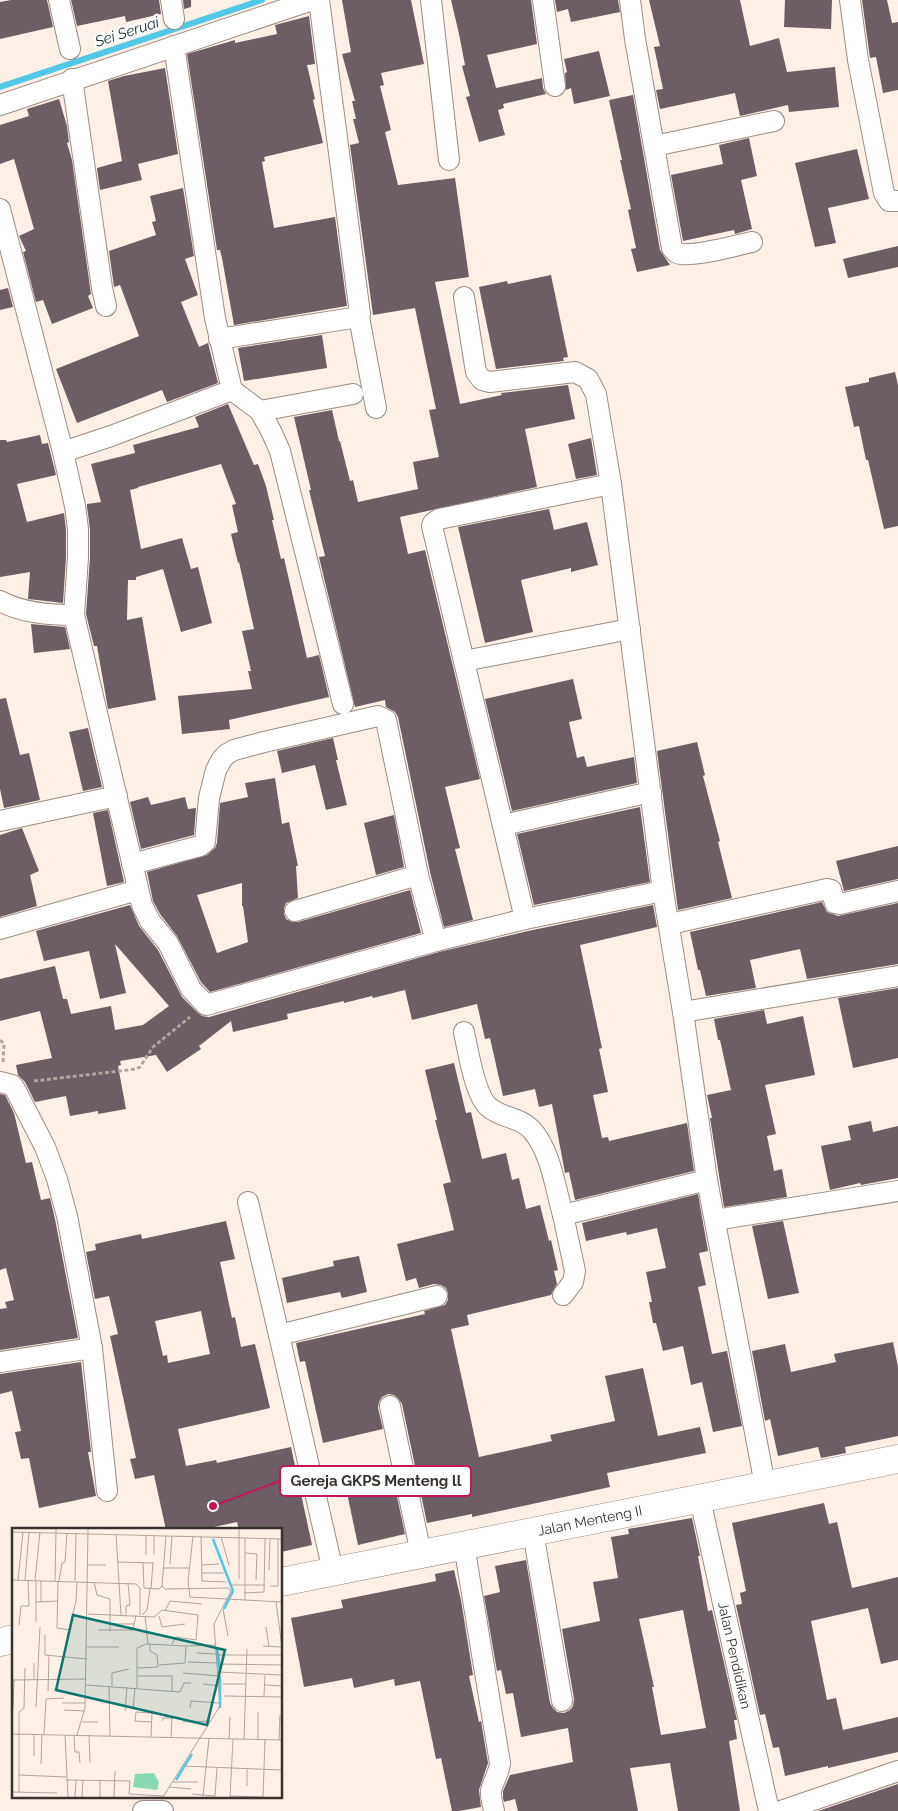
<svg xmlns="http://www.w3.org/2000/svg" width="898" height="1811" viewBox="0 0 898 1811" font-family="Raleway,sans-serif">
<rect width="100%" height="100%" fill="#fef0e7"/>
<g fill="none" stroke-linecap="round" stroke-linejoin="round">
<!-- stream -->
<path stroke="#51c8e6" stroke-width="6" d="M0 87 262 0"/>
</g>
<!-- building -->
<g fill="#6d5d65" fill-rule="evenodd">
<path d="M11 0H47L53 27 0 39V2Z"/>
<path d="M71 0H159L161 14 126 22 125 16 77 26Z"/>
<path d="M183 0H191V7L184 9Z"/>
<path d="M342 0H411L424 64 381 73 384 85 380 86 391 130 385 132 398 185 455 178 469 277 435 282 460 404 502 395 501 393 568 385 575 419 525 429 537 487 400 517 408 554 425 550 480 779 445 787 460 848 455 849 473 920 444 927 430 872 398 717 395 712 386 707 385 700 355 707 319 557 325 556 309 490H311L294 417 332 410 339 441H340L350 481 353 480 358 502 418 489 413 462 439 457 429 410 436 409 415 308 373 315 350 145 359 143 353 119H356L352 101H355L342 54 351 52Z"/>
<path d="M451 0H531L537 44 487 55 496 88 542 78 543 88 546 94 503 104 504 108 498 110 505 135 479 142 466 97 470 96 462 66 465 65 459 34Z"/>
<path d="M555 0H618L620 12 571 22 568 9 557 12Z"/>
<path d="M649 0H740L750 46 779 38 787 72 835 67 839 107 789 112 788 105 740 116 735 93 660 109 656 90 663 89 654 47 660 46Z"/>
<path d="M785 0H832L831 29 784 27Z"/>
<path d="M862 0H887L892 23 898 22V90L883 93 876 57 870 58Z"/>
<path d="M309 16 315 64 307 65 315 99 313 100 323 143 264 157 265 161 262 162 274 228 335 217 347 306 234 325 222 258 220 250H217L187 54 235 40V43L277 34 275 25Z"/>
<path d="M599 51 610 96 574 104 571 88 566 90 565 73 567 72 564 59Z"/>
<path d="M165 68 178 154 138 164 142 180 100 190 97 168 122 161 108 81 124 76Z"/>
<path d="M633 95 660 250 670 265 637 272 631 249 636 248 628 210 631 209 620 160H622L609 100Z"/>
<path d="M59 99 67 126 69 142 67 143 72 160 91 294 88 296 93 308 52 324 43 300 36 302 23 252 26 251 19 236 34 229 14 159 0 164V125L29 116 27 109Z"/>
<path d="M749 138 757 176 741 180 752 229 735 234 734 230 683 241 671 175 723 164 719 145Z"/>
<path d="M857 149 869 199 828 208 836 243 815 247 795 163Z"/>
<path d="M183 188 194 256 185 259 198 295 181 302 199 347 208 343 218 383 167 402 162 390 77 423 56 369 139 336 120 285 114 287 109 251 156 235 152 222 156 221 150 196Z"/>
<path d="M898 246V267L848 278 843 259Z"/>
<path d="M551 275 568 357 563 358 564 361 496 369 479 287 507 281 508 284Z"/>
<path d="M8 288 13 307 0 310V290Z"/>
<path d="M322 335 327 368 244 381 238 348Z"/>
<path d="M895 372 898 385V526L884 529 868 460H866L859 426 854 427 845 387 869 382V378Z"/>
<path d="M228 404 254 465 258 464 266 486 274 520H272L281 559 284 558 307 658 319 655 329 697 229 720 230 729 182 734 178 696 252 689 248 671H251L242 631 254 629 239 562 238 563 231 534 238 532 232 505 236 504 221 464 138 487V488L130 490 141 549 182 538 191 569 198 567 212 623 181 632 163 569 136 577V580H128L127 620 142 617 156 700 108 709 97 646H94L86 614 90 557V529L87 507V504L101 502 91 464 135 453 133 445 199 427 195 417Z"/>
<path d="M40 435 42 444 48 443 56 475 17 484 27 522 64 513 66 530V557L63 603 28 599 30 572 0 577V440H6L7 442Z"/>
<path d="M591 438 597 475 576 479 568 444Z"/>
<path d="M549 509 554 530 587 522 598 565 571 572V568L521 580 533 632 485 643 458 527Z"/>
<path d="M31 624 65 627 70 649 34 653Z"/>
<path d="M573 679 582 719 569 722 577 758 584 756 587 767 634 757 637 783 512 811 485 699Z"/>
<path d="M6 698 20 755 29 753 40 800 4 808 0 789V699Z"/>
<path d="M88 728 102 787 83 791 69 732Z"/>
<path d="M333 738 338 760H336L347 805 326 810 315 765 282 773 277 751Z"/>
<path d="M697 742 705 775 703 776 720 841 718 842 732 898 678 910 657 751Z"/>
<path d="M275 778 282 824 289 822 298 866H296L298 898 286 903 284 908V914L286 919 292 922H298L410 890 421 933 210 992 201 982 177 936 160 914 153 901 147 872 207 855 215 848 217 843 220 803 248 797 245 783ZM242 883V906H243L248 942 217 953 197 895Z"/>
<path d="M148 797 151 805 185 797 188 809 196 808 194 835 141 849 130 802Z"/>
<path d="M640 807 650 882 534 905 517 834Z"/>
<path d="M108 810 124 882 107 886 93 813Z"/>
<path d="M394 815 404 867 376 875 364 823Z"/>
<path d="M22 828 39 871 30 875 37 906 0 917V835Z"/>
<path d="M898 846V879L844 891 836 861Z"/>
<path d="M822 902 827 912 838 916 898 903V964L807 979 800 949 750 960 756 988 706 996 700 970H698L690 932Z"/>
<path d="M130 905 139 926 158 950 182 997 198 1013 202 1016 209 1017 439 952 528 931 653 905 657 927 580 945 602 1048 599 1049 608 1092 593 1095 602 1138 608 1137 609 1141 687 1123 694 1171 575 1200 569 1172 565 1173 552 1104 539 1107 535 1089 503 1096 490 1038 485 1039 477 1004 412 1020 405 990 373 998 372 996 344 1003V1001L287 1014 288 1019 233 1032 231 1021 199 1046 201 1049 167 1072 156 1055 120 1061 121 1065 118 1066 126 1109 98 1114V1111L70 1116 66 1096 35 1102 25 1082 18 1075 16 1065 52 1058 40 1011 0 1021V979L55 966 63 999H67L71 1014 111 1006 115 1030 143 1025 169 1006 115 944 126 993 100 999 89 951 44 961 36 931Z"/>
<path d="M898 988V1058L853 1068 838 998Z"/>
<path d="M764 1010 767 1024 803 1016 815 1075 765 1085 776 1134 767 1136 774 1171 782 1169 787 1197 724 1207 710 1118H712L707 1095 731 1090 720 1040H718L714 1019Z"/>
<path d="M454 1063 466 1113 471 1112 482 1159 506 1153 512 1180 519 1178 526 1209 540 1205 549 1241 551 1240 558 1270 554 1271 557 1284 551 1295 467 1315 469 1325 451 1329 479 1457 552 1441 550 1435 615 1421 605 1376 643 1368 658 1436 700 1427 706 1453 607 1473 610 1487 472 1517V1514L427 1523 402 1404 398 1398 394 1395 388 1394 382 1397 379 1402 378 1408 383 1429 323 1443 305 1361 300 1362 296 1343 425 1314 424 1311 445 1305 448 1300V1293L446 1288 441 1285 434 1284 419 1288 416 1278 406 1281 397 1244 454 1230 443 1184 451 1182 435 1120H437L425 1070Z"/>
<path d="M0 1094 5 1095 14 1113 26 1163 32 1162 41 1200 50 1198 55 1219 78 1338 0 1350V1309L7 1308 5 1302 14 1300 6 1268 0 1270Z"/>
<path d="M871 1121 873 1132 898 1126V1178L861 1185 860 1183 830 1190 821 1146 851 1140 848 1126Z"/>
<path d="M698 1194 708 1251 699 1253 706 1285 698 1287 712 1354 727 1351 742 1426 713 1432 702 1382 691 1385 683 1346 663 1351 656 1323H653L649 1302H652L646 1272 666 1268 657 1228 627 1235 626 1232 586 1241 582 1223Z"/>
<path d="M226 1221 235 1259 220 1262 232 1318 235 1317 241 1347 255 1344 270 1408 178 1429 186 1466 216 1460 217 1463 291 1447 312 1545 281 1552V1530H239L237 1522 200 1530H166L154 1475 135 1479 130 1459 136 1458 110 1336 118 1334 109 1296 95 1299 86 1252 96 1250 95 1244 141 1234 142 1239ZM201 1311 210 1354 168 1363 167 1355 163 1356 155 1321Z"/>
<path d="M783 1221 799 1293 768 1299 752 1226Z"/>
<path d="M359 1256 367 1292 342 1298 340 1292 287 1303 282 1278 334 1266 333 1261Z"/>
<path d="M893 1342 898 1367V1436L845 1447 846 1453 821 1458 818 1447 778 1456 770 1419 765 1421 752 1351 785 1344 791 1372 836 1362 834 1354Z"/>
<path d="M81 1362 91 1452H88L96 1496 39 1508 29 1458 21 1459 15 1432 21 1431 12 1391 0 1394V1374Z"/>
<path d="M391 1469 405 1534 358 1545 344 1479Z"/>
<path d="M824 1503 829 1524 837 1522 852 1588 898 1577V1660L881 1664 868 1608 811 1621 827 1700 836 1698 843 1730 898 1717V1752L828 1768V1766L785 1776 779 1747 773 1748 765 1714 760 1715 736 1605 742 1604 740 1593 746 1591 732 1523Z"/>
<path d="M692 1518 700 1556H698L708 1611 712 1610 737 1720H734L737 1739 729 1741 740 1811H678L670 1763 630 1768 638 1811H518L515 1799 504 1802 503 1798V1791L510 1775 573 1762 568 1728 521 1737 513 1693 506 1694 501 1670 497 1671 484 1596 500 1592 495 1566 526 1560 550 1703 553 1708 557 1712 564 1713 570 1710 573 1706 574 1699 562 1629 600 1621 593 1582 618 1578 611 1537 629 1534 628 1529ZM683 1610 706 1728 661 1735 652 1687H654L650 1669 639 1619Z"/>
<path d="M454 1570 461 1600 473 1675 469 1676 479 1722 481 1721 488 1763 479 1790 481 1807 459 1811H452L441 1758 436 1759 420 1681 395 1686 394 1679 354 1688 352 1678 304 1687 291 1618 343 1608 341 1600 436 1581 435 1574Z"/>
<path d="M898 1784V1811H818Z"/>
</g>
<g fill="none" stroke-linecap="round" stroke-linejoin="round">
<defs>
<g id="street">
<path d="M59 0 70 49"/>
<path d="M171 0 174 19"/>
<path d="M319 0 360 314 359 317 376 408"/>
<path d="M431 0 449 160"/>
<path d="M543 0 555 86"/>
<path d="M630 0 635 39 672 248C674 251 677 254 681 254 700 256 733 246 752 242"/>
<path d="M850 0 858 60 884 193 889 201H898"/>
<path d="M174 46 215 318 232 390"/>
<path d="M72 79 102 288 106 306"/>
<path d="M0 105 312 0"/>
<path d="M654 146 774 121"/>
<path d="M0 209 63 452 111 436 232 390 260 411 271 431 280 451 343 704"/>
<path d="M464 297 476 372 482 380 490 382 575 372 588 379 596 394 611 484 663 891 683 1012 707 1180 765 1485"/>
<path d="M219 339 359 317"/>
<path d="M260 411 353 394"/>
<path d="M63 452 75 506 78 529V557L74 615 142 905 150 921 168 943 191 989 206 1005 436 941 525 919 663 891"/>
<path d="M0 601C23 613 49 615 74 615"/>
<path d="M464 661 630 629"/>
<path d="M0 821 117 796"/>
<path d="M503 825 651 792"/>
<path d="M132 864 200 846 205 842 209 798 216 770 222 759 227 754 234 750 264 742 378 716 386 720 418 875 436 941"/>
<path d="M295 911 418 875"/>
<path d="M525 919 432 526 433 523 439 519 611 484"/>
<path d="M670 924 827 889 831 890 835 903 840 904 898 891"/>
<path d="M0 929 138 890"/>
<path d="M683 1012 898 976"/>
<path d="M464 1032C468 1050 475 1098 490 1108 502 1118 519 1117 531 1129 551 1151 555 1187 563 1215L707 1180"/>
<path d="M0 1082 12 1085 15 1089 45 1147 57 1179 67 1216 92 1348 107 1491"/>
<path d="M248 1202 279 1335 333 1571"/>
<path d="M563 1215 575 1271 573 1282 563 1295"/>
<path d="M715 1220 898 1191"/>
<path d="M279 1335 437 1296"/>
<path d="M0 1362 92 1348"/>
<path d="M390 1406 421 1554"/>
<path id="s1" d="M700 1499 769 1811"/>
<path d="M533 1532 562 1701"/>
<path d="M464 1545 500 1763C499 1774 493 1781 491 1791 490 1797 493 1804 494 1811"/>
<path d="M143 1811H163"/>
<path d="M781 1811 898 1771"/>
</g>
<g id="secondary">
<path id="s2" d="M281 1582 898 1459"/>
<path d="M0 1642 14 1639"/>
</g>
</defs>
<!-- street casing -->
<use href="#street" stroke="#9c8c82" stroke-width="22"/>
<!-- secondary casing -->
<use href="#secondary" stroke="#9c8c82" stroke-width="29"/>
<!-- path -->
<g stroke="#afa59e" stroke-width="3" stroke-dasharray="4 2.5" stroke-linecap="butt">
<path d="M0 1040 4 1044 3 1063"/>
<path d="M34 1081 136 1069 140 1067 153 1047 190 1017"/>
</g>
<!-- street -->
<use href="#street" stroke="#fff" stroke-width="20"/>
<!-- secondary -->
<use href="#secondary" stroke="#fff" stroke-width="28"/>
</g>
<g text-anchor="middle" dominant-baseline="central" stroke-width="5" stroke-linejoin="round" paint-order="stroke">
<!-- street labels -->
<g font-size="14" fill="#38322e" stroke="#fff">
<text stroke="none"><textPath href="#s2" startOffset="315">Jalan Menteng II</textPath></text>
<text stroke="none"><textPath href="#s1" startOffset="160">Jalan Pendidikan</textPath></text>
</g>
<!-- water labels -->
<g font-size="15" font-style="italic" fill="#192e33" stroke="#fff">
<text transform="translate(127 32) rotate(-18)">Sei Seruai</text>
</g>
</g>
<!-- overview -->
<g transform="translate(12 1528)">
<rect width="270" height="270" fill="#fef0e7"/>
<path d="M142 245 147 254 145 262 121 259 123 246Z" fill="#88d9b3"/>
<path fill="none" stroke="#51c8e6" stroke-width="2.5" d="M201 11 221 63 212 81M205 120 208 144M208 148V180M164 252 180 226"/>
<path fill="none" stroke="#afa49d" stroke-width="1" d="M0 4 270 11M104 6 109 87M134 7V27M181 8 176 53 178 69 270 74M189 8 190 53 214 54M209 9 217 37M233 25 245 26 244 52M142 26V7M105 34 141 35M131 34 132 60 147 61 150 58M158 36 160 8M76 37H94M190 37 207 36M151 40H178M257 42 258 11M190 45H212M227 51V1M0 52 124 56 128 60V87M6 52 11 4M13 52 17 4M23 52 28 4M43 53 44 1M46 53 45 100 58 102M47 53 50 35 53 34 55 5M63 53 64 5M82 54 85 67 98 71V103M219 57H253M150 58 153 61 216 60 219 63 202 96 208 178 151 269M150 58 154 8M258 58H266V11M139 61 141 34M232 65 252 64 253 11M233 72V10M24 74V53M29 74V53M264 74 270 119M211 81 216 108M153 83 158 73 190 76M76 86 142 89 150 82 186 87 184 112 164 109 160 116M114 87V78L118 77 116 55M130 87 135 82 138 61M133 88 136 116M147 88 150 99 173 96M24 94V74L46 73M99 96H122M7 97 9 78H17L16 52M254 99 257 119M86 102H121L124 87M33 107V127L75 131M55 109 64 73 65 54M251 118 269 119M75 119H107M185 125 205 126M207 127H270M176 134 205 135M208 136 270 137M147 137 173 135 174 118 203 117M126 140 146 139 145 127 138 123V116M206 144 270 147M171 145 207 148M126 148H160V163M22 151V135M0 152 74 151M191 156 207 158M211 156H233M74 157 168 164 172 155H179M253 157 270 158M97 158 98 208M100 158V145L117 141M125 160V120L134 116 174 118M36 163 37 128M212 168 270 169M252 168 253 147M50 175H73M24 179 28 99M1 180 2 152M178 180 179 173 208 175M121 181 123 160M52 182 73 183M113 183 115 159M150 193 151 190H160L159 209M70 194H86M171 194 199 193M0 206 270 212M32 206 34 171 52 170M53 207 56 269M62 207 63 224H67L68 235M65 207 73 180 76 1M77 207 78 235M139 209 140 185 124 184 123 193 139 194M217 211 218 189M232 211 235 121M246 212V184M267 212 268 187M22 228V206M29 236 30 206M171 238 270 242M7 247 54 249M54 252 118 253 117 266 152 268M161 254H186M235 258V241M157 259 179 261M0 264 45 265M7 264V184L12 180 13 140M180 266 203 268 205 240M191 268 197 210M218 268 250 269M63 269 64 252M70 269 71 252M88 269V253M102 269 103 243M218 269 221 211M251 269 253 212"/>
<path fill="#0f766e" fill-opacity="0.15" stroke="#0f766e" stroke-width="2.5" d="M61 87 213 122 195 197 44 162Z"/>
<rect width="270" height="270" fill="none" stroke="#38322e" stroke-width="2.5"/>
</g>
<!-- callouts -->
<path fill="none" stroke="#c2185b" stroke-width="2" d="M213 1506L280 1481"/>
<circle fill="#c2185b" stroke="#fff" stroke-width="2" cx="213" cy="1506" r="5"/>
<rect fill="#fff" stroke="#c2185b" stroke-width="2" x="280" y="1466" width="191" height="30" rx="5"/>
<g font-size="15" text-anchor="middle" font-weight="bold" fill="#38322e">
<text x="376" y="1486">Gereja GKPS Menteng ll</text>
</g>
</svg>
